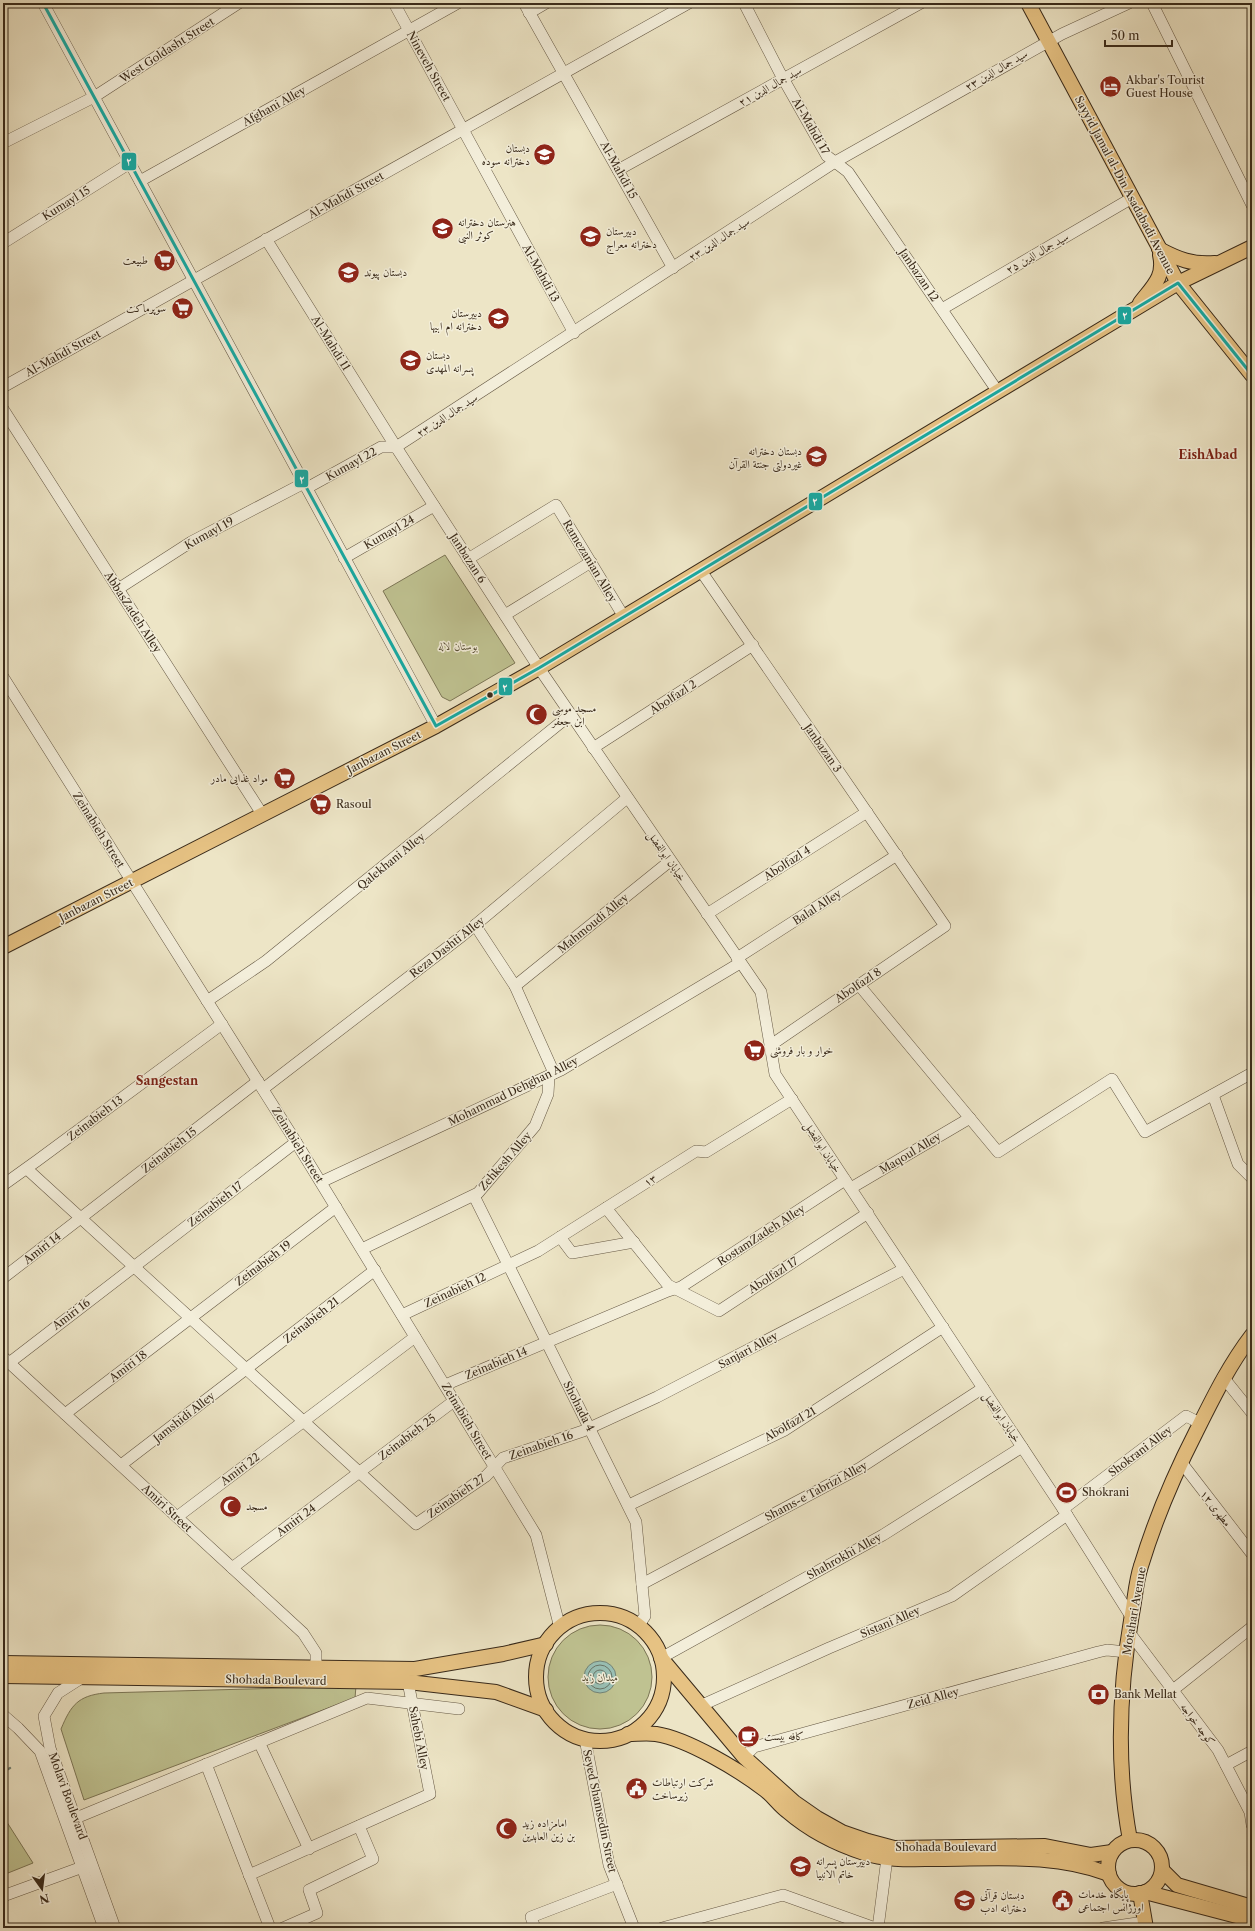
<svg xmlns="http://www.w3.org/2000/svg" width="1255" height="1931" viewBox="0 0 1255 1931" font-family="'Libre Caslon Text',Amiri,serif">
<rect width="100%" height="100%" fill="#ede5c6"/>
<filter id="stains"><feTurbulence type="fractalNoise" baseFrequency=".005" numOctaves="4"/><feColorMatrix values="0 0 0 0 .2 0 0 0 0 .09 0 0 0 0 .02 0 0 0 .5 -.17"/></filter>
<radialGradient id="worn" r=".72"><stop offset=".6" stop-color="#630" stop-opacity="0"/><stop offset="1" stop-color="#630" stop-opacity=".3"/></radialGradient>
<!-- green -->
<g fill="#bfc291" stroke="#7c7656">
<path d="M445 555 515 663 450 701 442 697 383 591Z"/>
<circle cx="600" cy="1677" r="52"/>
<path d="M356 1686 355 1698 84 1800 61 1729C71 1705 78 1696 104 1693Z"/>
<path d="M3 1816 33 1863 3 1875Z"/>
</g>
<!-- water -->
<circle fill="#99bfb4" stroke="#738376" cx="600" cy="1677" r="16"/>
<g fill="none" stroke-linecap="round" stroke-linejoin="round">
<!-- shore -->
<g stroke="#697467" stroke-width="1">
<circle cx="600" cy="1677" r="12"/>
<circle cx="600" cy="1677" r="7"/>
</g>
<!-- stream -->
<path stroke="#738376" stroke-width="2.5" d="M3 1772 10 1768"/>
<defs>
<g id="minor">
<path d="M43 3 436 726"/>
<path d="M394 3 574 333"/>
<path d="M524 3 673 268"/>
<path d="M744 3 780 73 827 156 848 172 998 392"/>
<path d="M1152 3 1252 205"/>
<path d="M529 13 546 3"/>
<path d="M3 143 94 97 239 3"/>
<path d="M618 170 921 3"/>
<path d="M140 181 458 3"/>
<path d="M266 239 396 447 539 668 761 992 775 1074 1067 1515 1132 1618"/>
<path d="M3 243 130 163"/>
<path d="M942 309 1132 198"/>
<path d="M3 387 689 3"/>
<path d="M3 409 262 814"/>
<path d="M396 447 835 162 1062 34 1129 3"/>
<path d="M307 488 381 447H396"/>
<path d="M344 558 434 506"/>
<path d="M468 559 556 505 624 617"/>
<path d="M701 571 945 926 771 1045"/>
<path d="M118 589 191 542 304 483"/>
<path d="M505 615 591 562"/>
<path d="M3 677 296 1142 536 1535 560 1628"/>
<path d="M593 748 753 645"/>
<path d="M707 914 867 812"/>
<path d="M475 925 515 986 554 1073"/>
<path d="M737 958 897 855"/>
<path d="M859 985 998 1152 1112 1079 1145 1132 1252 1073"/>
<path d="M515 986 670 861"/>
<path d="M207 1001 266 961 570 715"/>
<path d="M263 1089 462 936 627 798"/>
<path d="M1213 1095 1238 1164 1252 1178"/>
<path d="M27 1169 416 1524 486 1476 503 1458 583 1431 657 1397 904 1269"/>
<path d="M321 1182 561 1070 740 963"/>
<path d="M3 1185 38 1160 222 1024"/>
<path d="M851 1188 970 1118"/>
<path d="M474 1196 636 1522 645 1616 638 1626"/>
<path d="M606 1208 668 1285 719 1311 868 1213"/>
<path d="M560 1237 572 1253 634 1242"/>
<path d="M362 1249 478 1193 535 1126 548 1094 549 1076"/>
<path d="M3 1278 258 1081"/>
<path d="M402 1315 538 1251 696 1151 706 1152 792 1099"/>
<path d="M3 1357 303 1633 316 1653V1667"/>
<path d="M9 1363 296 1142"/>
<path d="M1223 1377 1252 1413"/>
<path d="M445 1385 668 1291 681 1287 845 1180"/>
<path d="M65 1414 336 1207"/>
<path d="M1181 1462 1252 1554"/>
<path d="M121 1465 375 1270"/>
<path d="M629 1505 785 1430 943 1327"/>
<path d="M1063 1509 1186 1416 1200 1423"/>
<path d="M177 1517 415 1337"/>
<path d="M232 1568 454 1401"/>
<path d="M642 1584 860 1468 983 1388"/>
<path d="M1129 1632 1218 1750 1250 1812 1252 1825"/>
<path d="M661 1658 883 1535 1022 1447"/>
<path d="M83 1677 58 1693 44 1716 50 1748 115 1928"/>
<path d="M1173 1690 1252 1627"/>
<path d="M700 1706 829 1648 952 1596 1067 1515"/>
<path d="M3 1715 18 1728 40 1751 104 1928"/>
<path d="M585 1739 609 1865 634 1928"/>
<path d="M259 1742 309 1849"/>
<path d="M744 1757 754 1747 1098 1652 1107 1650 1126 1652"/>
<path d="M206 1764 270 1928"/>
<path d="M1226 1765 1252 1751"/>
<path d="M76 1818 367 1698 459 1709"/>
<path d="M249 1875 430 1794 408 1682"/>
<path d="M3 1896 88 1865"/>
<path d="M283 1928 317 1913 309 1890 373 1859 359 1826"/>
<path d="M535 1928 531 1917 617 1884"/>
<path d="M662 1928 783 1895 875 1928"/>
<path d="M878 1928 887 1858"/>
<path d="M1103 1928 1144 1922"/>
</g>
<g id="major">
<path d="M1028 3 1178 283 1252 375"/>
<path d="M1159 249C1178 259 1192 265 1215 263"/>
<path d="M1140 303C1153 286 1165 277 1160 255"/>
<path d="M3 947 436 726 539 668 1178 283 1252 247"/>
<circle cx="600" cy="1677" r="64"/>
<path d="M661 1658 744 1757 794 1802 817 1818 842 1832 868 1841 894 1848 1045 1846 1091 1855 1112 1852"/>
<path d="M3 1663 415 1669 503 1654 546 1644"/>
<path d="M3 1676 408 1682 496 1692 546 1710"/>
<path d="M628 1734C637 1734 647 1733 656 1734 688 1739 739 1770 765 1790 773 1796 779 1805 787 1811 809 1830 836 1844 864 1853 888 1861 913 1859 938 1859 996 1859 1054 1853 1109 1874"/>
<path d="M1130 1840C1116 1765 1119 1689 1132 1614 1135 1598 1136 1581 1141 1566 1155 1520 1174 1475 1196 1432 1213 1398 1229 1365 1252 1335"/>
<circle cx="1135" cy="1867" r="27"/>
<path d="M1162 1870 1177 1885 1252 1907"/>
<path d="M1145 1892 1252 1920"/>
<path d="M1140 1893 1146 1928"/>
</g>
</defs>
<!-- minor casing -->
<use href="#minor" stroke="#665945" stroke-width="12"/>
<!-- major casing -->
<use href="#major" stroke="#392a1a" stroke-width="16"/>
<!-- minor -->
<use href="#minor" stroke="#f3eeda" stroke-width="11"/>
<!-- major -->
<use href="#major" stroke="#e6c283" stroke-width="14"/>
<defs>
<path id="bus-1" d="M43 3 436 726 539 668 1178 283 1252 375"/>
</defs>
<!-- bus-1 casing -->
<use href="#bus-1" stroke="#f3eeda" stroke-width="6"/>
<!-- bus-1 -->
<use href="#bus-1" stroke="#17aaa3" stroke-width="3"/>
</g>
<!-- icons -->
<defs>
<symbol id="hotel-disc" viewBox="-11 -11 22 22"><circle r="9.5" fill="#8f2418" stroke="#f3eeda"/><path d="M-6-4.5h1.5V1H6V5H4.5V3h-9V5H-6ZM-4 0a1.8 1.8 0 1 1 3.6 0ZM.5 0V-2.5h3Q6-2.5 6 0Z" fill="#fff"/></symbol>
<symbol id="school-disc" viewBox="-11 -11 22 22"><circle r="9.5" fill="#8f2418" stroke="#f3eeda"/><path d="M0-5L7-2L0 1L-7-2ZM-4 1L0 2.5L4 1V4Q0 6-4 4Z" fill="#fff"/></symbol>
<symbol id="supermarket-disc" viewBox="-11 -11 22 22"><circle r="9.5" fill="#8f2418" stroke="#f3eeda"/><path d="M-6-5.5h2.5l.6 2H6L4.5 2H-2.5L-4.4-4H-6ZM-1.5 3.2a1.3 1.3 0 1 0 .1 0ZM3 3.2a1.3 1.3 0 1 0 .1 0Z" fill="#fff"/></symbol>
<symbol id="mosque-disc" viewBox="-11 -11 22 22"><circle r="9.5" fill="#8f2418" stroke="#f3eeda"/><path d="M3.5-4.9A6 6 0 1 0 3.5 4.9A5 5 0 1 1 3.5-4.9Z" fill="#fff"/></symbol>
<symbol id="stadium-disc" viewBox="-11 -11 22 22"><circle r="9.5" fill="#8f2418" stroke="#f3eeda"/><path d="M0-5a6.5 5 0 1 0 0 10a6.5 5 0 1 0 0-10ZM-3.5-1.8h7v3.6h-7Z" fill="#fff"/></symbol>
<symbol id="bank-disc" viewBox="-11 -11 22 22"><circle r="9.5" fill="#8f2418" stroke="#f3eeda"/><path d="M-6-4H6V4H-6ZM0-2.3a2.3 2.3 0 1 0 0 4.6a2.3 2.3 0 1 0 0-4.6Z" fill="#fff"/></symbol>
<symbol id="cafe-disc" viewBox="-11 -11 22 22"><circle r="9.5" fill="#8f2418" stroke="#f3eeda"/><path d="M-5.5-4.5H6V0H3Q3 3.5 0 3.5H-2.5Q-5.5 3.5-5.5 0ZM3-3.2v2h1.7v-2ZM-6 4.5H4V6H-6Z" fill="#fff"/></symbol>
<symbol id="civic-disc" viewBox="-11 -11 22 22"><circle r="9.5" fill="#8f2418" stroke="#f3eeda"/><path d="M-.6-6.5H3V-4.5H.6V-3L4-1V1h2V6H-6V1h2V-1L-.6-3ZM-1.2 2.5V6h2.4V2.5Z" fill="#fff"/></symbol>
</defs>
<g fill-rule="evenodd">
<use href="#hotel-disc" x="1098" y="74" width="25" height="25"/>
<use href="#school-disc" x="532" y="142" width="25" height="25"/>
<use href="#school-disc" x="430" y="216" width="25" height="25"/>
<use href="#school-disc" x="578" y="224" width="25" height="25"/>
<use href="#supermarket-disc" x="152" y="248" width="25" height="25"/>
<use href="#school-disc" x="336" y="260" width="25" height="25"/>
<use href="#supermarket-disc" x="170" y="296" width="25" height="25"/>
<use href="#school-disc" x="486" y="306" width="25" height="25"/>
<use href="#school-disc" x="398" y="348" width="25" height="25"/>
<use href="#school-disc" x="804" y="444" width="25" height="25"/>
<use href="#mosque-disc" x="524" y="702" width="25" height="25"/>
<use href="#supermarket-disc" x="272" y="766" width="25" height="25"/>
<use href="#supermarket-disc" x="308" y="792" width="25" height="25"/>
<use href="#supermarket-disc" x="742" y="1038" width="25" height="25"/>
<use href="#stadium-disc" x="1054" y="1480" width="25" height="25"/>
<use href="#mosque-disc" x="218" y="1494" width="25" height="25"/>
<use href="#bank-disc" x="1086" y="1682" width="25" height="25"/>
<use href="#cafe-disc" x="736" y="1724" width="25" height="25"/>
<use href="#civic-disc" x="624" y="1776" width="25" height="25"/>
<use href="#mosque-disc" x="494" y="1816" width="25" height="25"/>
<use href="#school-disc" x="788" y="1854" width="25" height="25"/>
<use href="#civic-disc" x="1050" y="1888" width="25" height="25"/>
<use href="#school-disc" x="952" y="1888" width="25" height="25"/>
</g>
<!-- markers -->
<circle fill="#392a1a" stroke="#f3eeda" stroke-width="1.5" cx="490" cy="695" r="3.5"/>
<g text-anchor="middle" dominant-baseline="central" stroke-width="3" stroke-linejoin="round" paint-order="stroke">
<!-- street labels -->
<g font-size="11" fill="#392a1a" stroke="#f3eeda">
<text transform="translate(167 50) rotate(-33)">West Goldasht Street</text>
<text transform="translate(429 66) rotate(61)">Nineveh Street</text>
<text transform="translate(996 70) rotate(-30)">سید جمال الدین ۲۳</text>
<text transform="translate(770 86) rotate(-29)">سید جمال الدین ۲۱</text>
<text transform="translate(274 106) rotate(-29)">Afghani Alley</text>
<text transform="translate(811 126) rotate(60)">Al-Mahdi 17</text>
<text transform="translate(619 170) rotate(61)">Al-Mahdi 15</text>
<text transform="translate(1125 185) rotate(62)">Sayyid Jamal al-Din Asadabadi Avenue</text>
<text transform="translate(346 195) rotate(-29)">Al-Mahdi Street</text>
<text transform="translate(66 203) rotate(-32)">Kumayl 15</text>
<text transform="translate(719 239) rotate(-33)">سید جمال الدین ۲۳</text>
<text transform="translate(1037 253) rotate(-30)">سید جمال الدین ۲۵</text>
<text transform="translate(541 273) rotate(61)">Al-Mahdi 13</text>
<text transform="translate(919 275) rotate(56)">Janbazan 12</text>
<text transform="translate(331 343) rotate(58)">Al-Mahdi 11</text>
<text transform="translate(63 353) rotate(-29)">Al-Mahdi Street</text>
<text transform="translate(447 415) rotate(-33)">سید جمال الدین ۲۳</text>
<text transform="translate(351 464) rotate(-29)">Kumayl 22</text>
<text transform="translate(389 532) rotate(-30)">Kumayl 24</text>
<text transform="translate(209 533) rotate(-29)">Kumayl 19</text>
<text transform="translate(468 558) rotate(57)">Janbazan 6</text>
<text transform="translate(590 561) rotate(59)">Ramezanian Alley</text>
<text transform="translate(133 612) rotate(57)">AbbasZadeh Alley</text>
<text transform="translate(673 697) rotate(-33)">Abolfazl 2</text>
<text transform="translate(823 748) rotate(55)">Janbazan 3</text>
<text transform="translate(384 752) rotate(-27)">Janbazan Street</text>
<text transform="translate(99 830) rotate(58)">Zeinabieh Street</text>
<text transform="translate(667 856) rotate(55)">خیابان ابوالفضل</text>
<text transform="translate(391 861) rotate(-39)">Qalekhani Alley</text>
<text transform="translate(787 863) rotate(-33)">Abolfazl 4</text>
<text transform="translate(96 900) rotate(-27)">Janbazan Street</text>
<text transform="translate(817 907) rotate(-33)">Balal Alley</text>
<text transform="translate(593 923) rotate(-39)">Mahmoudi Alley</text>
<text transform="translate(447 947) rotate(-38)">Reza Dashti Alley</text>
<text transform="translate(858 985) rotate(-34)">Abolfazl 8</text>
<text transform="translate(513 1091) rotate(-26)">Mohammad Dehghan Alley</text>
<text transform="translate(95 1118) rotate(-37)">Zeinabieh 13</text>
<text transform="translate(298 1145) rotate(58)">Zeinabieh Street</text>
<text transform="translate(823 1147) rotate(57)">خیابان ابوالفضل</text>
<text transform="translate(169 1150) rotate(-38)">Zeinabieh 15</text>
<text transform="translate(910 1153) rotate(-31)">Maqoul Alley</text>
<text transform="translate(505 1161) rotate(-49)">Zehkesh Alley</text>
<text transform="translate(650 1180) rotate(-32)">۱۳</text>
<text transform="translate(215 1204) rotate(-38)">Zeinabieh 17</text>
<text transform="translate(761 1235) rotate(-33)">RostamZadeh Alley</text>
<text transform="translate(42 1248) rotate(-38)">Amiri 14</text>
<text transform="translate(263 1263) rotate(-37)">Zeinabieh 19</text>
<text transform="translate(773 1275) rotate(-33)">Abolfazl 17</text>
<text transform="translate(455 1290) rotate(-25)">Zeinabieh 12</text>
<text transform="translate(71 1314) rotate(-37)">Amiri 16</text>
<text transform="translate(311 1320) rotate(-38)">Zeinabieh 21</text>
<text transform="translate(748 1350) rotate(-28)">Sanjari Alley</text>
<text transform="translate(496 1363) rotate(-23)">Zeinabieh 14</text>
<text transform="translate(128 1366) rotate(-37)">Amiri 18</text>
<text transform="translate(579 1406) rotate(63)">Shohada 4</text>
<text transform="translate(184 1417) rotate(-38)">Jamshidi Alley</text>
<text transform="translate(1002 1417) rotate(56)">خیابان ابوالفضل</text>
<text transform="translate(467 1421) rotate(59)">Zeinabieh Street</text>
<text transform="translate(790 1424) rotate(-30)">Abolfazl 21</text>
<text transform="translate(407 1437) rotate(-37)">Zeinabieh 25</text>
<text transform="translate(541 1445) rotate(-19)">Zeinabieh 16</text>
<text transform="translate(1140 1451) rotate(-37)">Shokrani Alley</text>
<text transform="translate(240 1469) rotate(-37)">Amiri 22</text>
<text transform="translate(816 1491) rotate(-28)">Shams-e Tabrizi Alley</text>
<text transform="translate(456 1496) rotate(-35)">Zeinabieh 27</text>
<text transform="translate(167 1508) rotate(43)">Amiri Street</text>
<text transform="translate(1216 1508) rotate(52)">مطهری ۱۲</text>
<text transform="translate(296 1520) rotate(-37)">Amiri 24</text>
<text transform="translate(844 1556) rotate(-29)">Shahrokhi Alley</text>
<text transform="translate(1134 1611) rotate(-80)">Motahari Avenue</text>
<text transform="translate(890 1622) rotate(-23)">Sistani Alley</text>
<text transform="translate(276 1680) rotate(1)">Shohada Boulevard</text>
<text transform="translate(933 1698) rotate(-15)">Zeid Alley</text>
<text transform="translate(1198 1724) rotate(53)">کوچه خواجه</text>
<text transform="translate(419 1738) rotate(79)">Sahebi Alley</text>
<text transform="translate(68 1796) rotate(70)">Molavi Boulevard</text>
<text transform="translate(600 1811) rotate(78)">Seyed Shamsedin Street</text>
<text x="946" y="1847">Shohada Boulevard</text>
</g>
<!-- poi labels -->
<g font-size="11" fill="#392a1a" stroke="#f3eeda" text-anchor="start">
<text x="1126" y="80">Akbar's Tourist<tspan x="1126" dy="13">Guest House</tspan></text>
<text x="530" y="148" text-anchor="end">دبستان<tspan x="530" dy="13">دخترانه سوده</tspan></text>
<text x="458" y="222">هنرستان دخترانه<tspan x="458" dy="13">کوثر النبی</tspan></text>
<text x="606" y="231">دبیرستان<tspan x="606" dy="13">دخترانه معراج</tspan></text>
<text x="148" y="260" text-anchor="end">طبیعت</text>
<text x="364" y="272">دبستان پیوند</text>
<text x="166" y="308" text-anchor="end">سوپرماکت</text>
<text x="482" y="313" text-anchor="end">دبیرستان<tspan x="482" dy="13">دخترانه ام ابیها</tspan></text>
<text x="426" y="355">دبستان<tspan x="426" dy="13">پسرانه المهدی</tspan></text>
<text x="802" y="451" text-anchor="end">دبستان دخترانه<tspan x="802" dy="13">غیردولتی جنتة القرآن</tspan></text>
<text x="552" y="708">مسجد موسی<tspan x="552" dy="13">ابن جعفر</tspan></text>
<text x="268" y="778" text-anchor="end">مواد غذایی مادر</text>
<text x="336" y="804">Rasoul</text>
<text x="770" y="1050">خوار و بار فروشی</text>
<text x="1082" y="1492">Shokrani</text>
<text x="246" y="1506">مسجد</text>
<text x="1114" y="1694">Bank Mellat</text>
<text x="764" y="1736">کافه بیست</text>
<text x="652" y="1782">شرکت ارتباطات<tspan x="652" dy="13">زیرساخت</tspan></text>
<text x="522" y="1823">امامزاده زید<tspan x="522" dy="13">بن زین العابدین</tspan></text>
<text x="816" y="1861">دبیرستان پسرانه<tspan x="816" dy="13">خاتم الانبیا</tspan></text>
<text x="1078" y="1894">پایگاه خدمات<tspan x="1078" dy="13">اورژانس اجتماعی</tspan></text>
<text x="980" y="1895">دبستان قرآنی<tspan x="980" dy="13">دخترانه ادب</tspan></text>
</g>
<!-- park labels -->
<g font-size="11" font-style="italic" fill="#5a5038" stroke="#f3eeda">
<text x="458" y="646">بوستان لاله</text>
<text x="600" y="1677">میدان زید</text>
</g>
<!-- neighbourhood labels -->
<g font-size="12" font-weight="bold" fill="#7a1f14" stroke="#f3eeda">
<text x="1208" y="454">EishAbad</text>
<text x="167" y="1080">Sangestan</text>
</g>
</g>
<g stroke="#f3eeda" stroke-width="1.5">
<rect x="121" y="152" width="16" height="19" rx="4" fill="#17aaa3"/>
<rect x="1117" y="306" width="15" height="19" rx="4" fill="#17aaa3"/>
<rect x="294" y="469" width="15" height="19" rx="4" fill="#17aaa3"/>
<rect x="808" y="492" width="15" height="19" rx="4" fill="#17aaa3"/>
<rect x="498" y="677" width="15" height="19" rx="4" fill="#17aaa3"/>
</g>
<g font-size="11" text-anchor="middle" font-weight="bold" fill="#fff">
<text x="129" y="165">۲</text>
<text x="1125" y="319">۲</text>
<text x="302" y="483">۲</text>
<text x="815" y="505">۲</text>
<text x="505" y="691">۲</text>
</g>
<!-- margin -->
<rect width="1255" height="1931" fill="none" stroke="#ede5c6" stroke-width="16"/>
<rect x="4" y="4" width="1247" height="1923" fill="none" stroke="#392a1a" stroke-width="2"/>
<rect x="8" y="8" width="1239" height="1915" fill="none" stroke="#392a1a"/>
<!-- north arrow -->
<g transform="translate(42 1889) rotate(166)" stroke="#f3eeda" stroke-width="3" paint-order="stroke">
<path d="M0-3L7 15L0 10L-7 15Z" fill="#392a1a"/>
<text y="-6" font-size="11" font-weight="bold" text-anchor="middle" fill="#392a1a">N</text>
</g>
<!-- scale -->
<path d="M1105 40v6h67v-6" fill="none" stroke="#392a1a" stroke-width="2"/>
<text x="1111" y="40" font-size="12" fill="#392a1a" stroke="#f3eeda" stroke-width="3" paint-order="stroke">50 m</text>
<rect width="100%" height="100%" filter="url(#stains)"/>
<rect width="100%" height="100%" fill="url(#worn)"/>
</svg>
